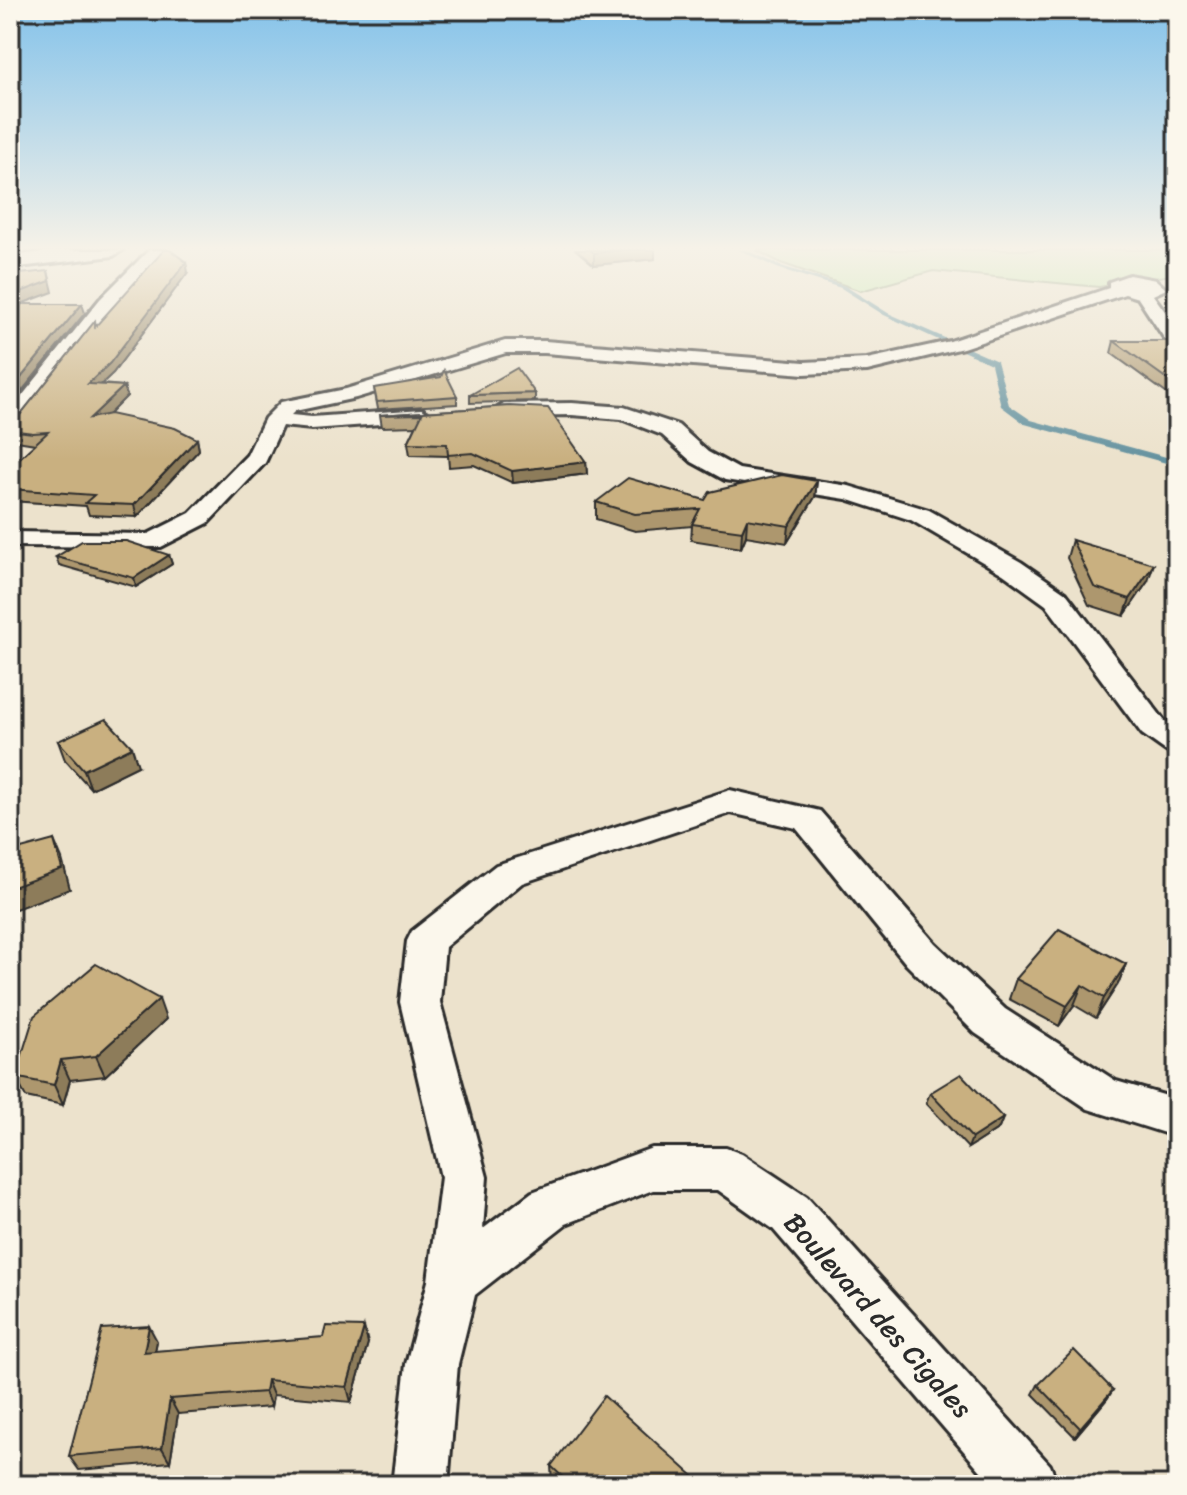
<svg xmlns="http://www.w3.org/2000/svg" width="1187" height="1495" viewBox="0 0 1187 1495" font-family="Sriracha,sans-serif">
<rect width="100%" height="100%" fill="#ece2cc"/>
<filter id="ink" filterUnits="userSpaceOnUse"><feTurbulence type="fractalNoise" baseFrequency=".0125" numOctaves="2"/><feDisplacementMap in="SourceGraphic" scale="16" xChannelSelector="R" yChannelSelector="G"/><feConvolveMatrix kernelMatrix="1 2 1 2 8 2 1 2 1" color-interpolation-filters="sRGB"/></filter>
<g filter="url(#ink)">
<!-- green -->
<path fill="#bce9a6" stroke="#748a68" stroke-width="2" d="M756 250H1177V274L1099 287 933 271 861 291 781 263Z"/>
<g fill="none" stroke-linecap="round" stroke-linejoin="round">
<!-- stream -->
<path fill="#65929f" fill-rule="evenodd" d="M739 250H746L781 266 845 286 888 313 997 361 1009 405 1031 420 1177 460V466L1025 424 1001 406 991 364 884 315 841 288 777 268Z"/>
<defs>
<g id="street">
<path d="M149 250H165L112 307 17 429 10 431V411L100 299Z"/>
<path d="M1129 275 1156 280 1166 289 1153 295 1177 328V349L1170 347 1138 298 1125 294 963 348 867 371 804 374 545 353H506L356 398 295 411 291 415 312 417 422 409 432 415 422 421 312 429 282 426 265 463 208 523 161 547 10 546V532L148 534 190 513 247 455 265 418 281 402 346 389 505 341H545L804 362 867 359 950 341 1109 288V282Z"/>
<path d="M572 403 624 407 678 425 708 452 739 469 849 486 929 510 1021 562 1066 593 1164 720 1177 729V754L1166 751 1142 734 1046 605 1003 574 911 520 846 499 725 480 692 462 662 435 621 419 572 415 504 416 494 410 504 404Z"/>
<path d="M730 790 820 811 935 943 1005 1009 1116 1081 1177 1099V1137L1088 1109 975 1033 907 965 796 828 731 813 522 883 445 947 440 1002 487 1177 483 1229 532 1192 652 1148H726L742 1154 807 1197 1050 1465 1058 1485H993L773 1229 718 1190H653L566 1224 475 1295 458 1364 448 1485H392L406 1364 428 1281 441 1177 400 1002 407 941 412 931 496 865Z"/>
</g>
<path id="secondary" d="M61 250H123L113 256 10 268V256Z"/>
</defs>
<!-- street casing -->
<use href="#street" stroke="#2b2b2b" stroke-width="6"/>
<!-- secondary casing -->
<use href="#secondary" stroke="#2b2b2b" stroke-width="6"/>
<!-- street -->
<use href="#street" fill="#fbf7ec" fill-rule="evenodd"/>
<!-- secondary -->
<use href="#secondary" fill="#fbf7ec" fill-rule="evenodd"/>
</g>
<!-- wall -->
<g fill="#ad976e" stroke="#2b2b2b" stroke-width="2">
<path d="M576 250H655V259L594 265Z"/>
<path d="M188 272 113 373 101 384 124 386 127 396 109 414 197 439 199 450 137 517 89 515 86 506 10 501V467L35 444 10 440V421L16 420 95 321 96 326Z"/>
<path d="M1114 341H1177V409L1172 407 1174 399 1111 353Z"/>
<path d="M374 388 457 396V404L378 409Z"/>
<path d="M535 393V401L470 403V395Z"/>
<path d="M510 406 586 462 587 474 513 483 474 465 449 467 448 456 410 455 408 443 416 426 382 427 380 415Z"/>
<path d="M817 481 815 497 787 543 746 536 741 548 691 540 692 526 635 531 596 519V502L705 500Z"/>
<path d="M1072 540 1148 581 1124 616 1089 605 1067 558Z"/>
<path d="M169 555 172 564 136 587 59 565 56 557Z"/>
<path d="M58 741 138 766 91 789 65 760Z"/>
<path d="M1177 831V851L1170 847Z"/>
<path d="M1126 964 1118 984 1096 1018 1074 1005 1059 1026 1009 999 1016 979Z"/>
<path d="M166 1019 105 1076 70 1080 63 1105 26 1097 15 1077Z"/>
<path d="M930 1093 1003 1118 999 1128 968 1148 926 1103Z"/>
<path d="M157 1341 155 1351 368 1343 351 1402 273 1395 271 1407 178 1414 170 1462 79 1470 69 1456Z"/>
<path d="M1038 1385 1113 1390 1107 1399 1075 1437 1033 1394Z"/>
<path d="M551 1466 703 1485H555L552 1482Z"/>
</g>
<!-- shaded-wall -->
<g fill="#8d7b5a" stroke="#2b2b2b" stroke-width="2">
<path d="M623 250H655V259L594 265V253Z"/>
<path d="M186 262 188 272 113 373 91 394 88 384Z"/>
<path d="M48 271 53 292 10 308V296Z"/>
<path d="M82 304 85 313 10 406V391Z"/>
<path d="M124 386 127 396 93 430 90 418Z"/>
<path d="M197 439 199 450 137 517 134 505Z"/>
<path d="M586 462 587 474 513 483 512 471Z"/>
<path d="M817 481 815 497 787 543 789 526Z"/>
<path d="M747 519 746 536 741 548 742 531Z"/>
<path d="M169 555 172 564 136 587 134 578Z"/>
<path d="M1154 564 1148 581 1124 616 1130 599Z"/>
<path d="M132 747 138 766 91 789 84 770Z"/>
<path d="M54 840 62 859 70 889 10 911V888Z"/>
<path d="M1126 964 1118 984 1096 1018 1104 998Z"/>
<path d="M1082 985 1074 1005 1059 1026 1067 1006Z"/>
<path d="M159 999 166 1019 105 1076 96 1056Z"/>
<path d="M61 1060 70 1080 63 1105 54 1085Z"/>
<path d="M1003 1118 999 1128 968 1148 972 1138Z"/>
<path d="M149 1326 157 1341 152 1367 144 1352Z"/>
<path d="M364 1327 368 1343 351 1402 347 1387Z"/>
<path d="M267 1380 273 1395 271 1407 265 1392Z"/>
<path d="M1113 1390 1107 1399 1075 1437 1080 1428Z"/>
<path d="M170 1399 178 1414 170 1462 162 1448Z"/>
</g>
<!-- building -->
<g fill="#c9b080" stroke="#2b2b2b" stroke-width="2">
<path d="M164 250H170L186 262 110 363 88 384 124 386 90 418 110 414 175 428 197 439 134 505 85 503 94 495 10 489V467L48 432 33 433 10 430V421L16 420 95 321V327Z"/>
<path d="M590 250H623L594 253Z"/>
<path d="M48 271 50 281 10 296V275Z"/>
<path d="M22 304H82L10 391V316Z"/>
<path d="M1114 341H1177V386Z"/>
<path d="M517 368 535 393 470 395Z"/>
<path d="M444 370 457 396 377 402 374 388 441 377Z"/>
<path d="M510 406 548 408 586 462 512 471 473 453 448 455 447 444 408 443 422 414 380 415Z"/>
<path d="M782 475 817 481 789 526 747 519 742 531 692 524 700 509 635 514 596 502 628 478 705 500 710 492Z"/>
<path d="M1072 540 1154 564 1130 599 1094 587Z"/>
<path d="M82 541H126L169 555 134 578 56 557Z"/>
<path d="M106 719 132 747 84 770 58 741Z"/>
<path d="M54 840 62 869 10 888V852Z"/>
<path d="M1059 929 1126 964 1104 998 1082 985 1067 1006 1016 979Z"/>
<path d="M96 964 159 999 96 1056 61 1060 54 1085 15 1077 34 1016Z"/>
<path d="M961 1074 1003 1118 972 1138 930 1093Z"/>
<path d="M149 1326 144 1352 323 1337 326 1326 364 1327 347 1387 267 1380 265 1392 170 1399 162 1448 69 1456 102 1329Z"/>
<path d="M1074 1350 1113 1390 1080 1428 1038 1385Z"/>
<path d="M604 1396 703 1485H571L551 1466Z"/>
</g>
</g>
<!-- sky -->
<linearGradient id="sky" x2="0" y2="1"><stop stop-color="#83c2ea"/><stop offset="0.54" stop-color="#f6f2e8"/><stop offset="1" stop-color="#f6f2e8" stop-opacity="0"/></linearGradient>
<rect width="1187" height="459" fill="url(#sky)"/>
<g text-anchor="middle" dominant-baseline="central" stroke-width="8" stroke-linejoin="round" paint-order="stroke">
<!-- near-street labels -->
<g font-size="28" fill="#2b2b2b" stroke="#fbf7ec">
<text transform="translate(878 1315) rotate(48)">Boulevard des Cigales</text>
</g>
</g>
<!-- margin -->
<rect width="1187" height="1495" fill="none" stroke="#fbf7ec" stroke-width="40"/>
<rect x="20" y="20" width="1147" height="1455" fill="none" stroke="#2b2b2b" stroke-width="3" filter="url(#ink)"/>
</svg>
